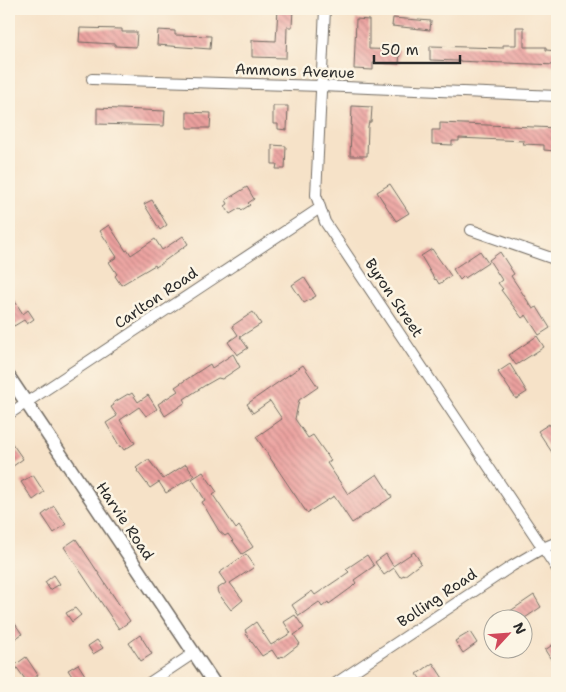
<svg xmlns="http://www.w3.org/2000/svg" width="566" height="692" viewBox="0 0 566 692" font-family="'Shantell Sans',sans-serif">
<defs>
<pattern id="building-back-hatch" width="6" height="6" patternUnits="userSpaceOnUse" patternTransform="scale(1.25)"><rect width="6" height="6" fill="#eca19f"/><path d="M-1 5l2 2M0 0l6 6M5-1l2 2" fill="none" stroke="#bf8382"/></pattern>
</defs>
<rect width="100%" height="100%" fill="#fcf5e5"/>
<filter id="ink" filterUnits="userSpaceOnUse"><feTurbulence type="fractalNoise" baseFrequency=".02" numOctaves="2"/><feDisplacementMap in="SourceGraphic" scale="10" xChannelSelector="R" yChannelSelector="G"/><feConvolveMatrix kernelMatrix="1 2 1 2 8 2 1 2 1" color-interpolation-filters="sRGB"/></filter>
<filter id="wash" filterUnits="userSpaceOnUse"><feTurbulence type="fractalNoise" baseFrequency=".0096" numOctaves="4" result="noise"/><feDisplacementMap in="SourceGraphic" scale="20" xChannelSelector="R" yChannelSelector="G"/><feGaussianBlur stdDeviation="1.12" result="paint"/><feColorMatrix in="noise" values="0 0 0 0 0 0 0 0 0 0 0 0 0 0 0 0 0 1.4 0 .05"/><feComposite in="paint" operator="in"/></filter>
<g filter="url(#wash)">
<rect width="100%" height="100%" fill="#f6e2c8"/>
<g id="blocks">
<!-- building -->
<g fill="url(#building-back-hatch)">
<path d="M278 9H293L292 27H287L286 58 252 57V40L276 41Z"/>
<path d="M393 18 431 21 430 30 392 26Z"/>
<path d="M356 19 369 20V49L400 50 399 64 373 63V70L354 69Z"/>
<path d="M516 27H524V47H546V50L557 51V65L430 60V46L503 48V45H516Z"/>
<path d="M80 28 122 29V32H137L136 47 115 46V44L79 42Z"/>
<path d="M158 30 175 31V35L211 36 210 49 157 45Z"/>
<path d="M273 106H288L287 130 278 129V124H273Z"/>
<path d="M352 106 372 107 371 122H369L368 126 367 156H350Z"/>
<path d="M97 108 165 111 164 126 97 124Z"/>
<path d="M187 112 211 113 210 128H187Z"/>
<path d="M440 123 557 128V142H555V151L544 150V145L523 144 524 141 459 138V141H452V145L432 144V130H440Z"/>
<path d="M272 145 286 146 285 169H276L277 164H272Z"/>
<path d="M390 184 409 213 396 221 377 192Z"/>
<path d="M247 187 254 199 248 203 250 205 242 210 240 208 230 214 225 206 228 204 226 200Z"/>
<path d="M152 200 167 225 160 230 144 204Z"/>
<path d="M109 225 126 251 128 250 131 255 155 239 162 250 183 236 188 244 156 267 155 265 121 285 115 276 117 274 109 262 117 257 100 231Z"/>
<path d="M432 249 451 276 439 284 436 279 435 280 421 256Z"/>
<path d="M480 251 488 263 465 278 464 276 460 280 453 269Z"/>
<path d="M500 252 514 274 511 276 533 309 537 307 550 328 539 335 526 315 522 318 501 290 503 289 498 283 502 280 489 260Z"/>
<path d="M304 277 316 296 304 303 292 285Z"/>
<path d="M9 292 23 314 28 310 34 319 27 324 24 320 14 326 9 318Z"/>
<path d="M253 312 261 324 240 337 248 348 237 355 228 342 238 335 232 326Z"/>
<path d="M537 336 544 347 516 365 509 355Z"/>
<path d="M233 354 240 367 222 379 218 378 204 386 184 399 186 402 165 416 158 404 178 391 175 387 210 364 212 368Z"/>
<path d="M510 364 527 392 516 399 498 372Z"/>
<path d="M303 365 318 387 299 400 295 419 308 438 313 435 331 461 327 463 348 494 377 474 392 497 352 523 334 496 307 513 256 437 282 419 270 401 253 413 247 404Z"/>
<path d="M132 393 138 402 148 395 157 409 146 416 139 407 120 420 135 443 124 450 121 446 120 447 106 423 117 416 111 407 114 405 113 403 128 394 129 395Z"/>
<path d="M549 424 557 437V460L538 431Z"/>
<path d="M9 439 23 459 9 469Z"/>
<path d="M147 460H149L163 479 186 464 194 476 166 493 159 482 150 488 137 471 138 470 136 468Z"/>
<path d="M203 472 217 492 213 495 236 529 239 526 253 547 242 554 228 534 225 536 219 531 202 502 205 500 192 479Z"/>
<path d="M33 475 44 492 33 500 21 482Z"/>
<path d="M54 506 66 524 54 533 42 515Z"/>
<path d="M76 539 130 621 119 629 64 547Z"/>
<path d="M414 552 421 563 404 576V575L400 577 394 568 384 575 375 562 386 554 393 566Z"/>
<path d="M246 554 254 565 253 568 230 583 243 600 231 610 218 593 217 589 226 583 219 573Z"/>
<path d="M367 555 374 566 354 580 356 583 351 588 329 604 328 602 322 607 319 602 299 616 292 605 312 591 315 595 349 572 346 569Z"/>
<path d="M54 575 60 584 50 590 45 582Z"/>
<path d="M534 595 541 607 522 620H497Z"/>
<path d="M75 608 81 615 72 622 66 613Z"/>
<path d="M9 615 22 634 9 643Z"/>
<path d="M295 615 304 628 294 635 300 644 283 657 282 656 278 659 272 650 262 656 246 634H247L245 630 256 622 271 645 291 633 284 622Z"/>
<path d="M470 632 477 643 463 653 455 641Z"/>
<path d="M140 635 152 654 141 661 129 643Z"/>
<path d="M97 640 103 648 93 654 88 646Z"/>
<path d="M557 642V669L545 650Z"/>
<path d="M26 657 38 675 27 682 15 665Z"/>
<path d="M433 663 446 683H423L417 674Z"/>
<path d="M78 664 85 675 75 681 68 670Z"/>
</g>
</g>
</g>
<g filter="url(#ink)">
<use href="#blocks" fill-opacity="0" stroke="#726b62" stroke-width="1"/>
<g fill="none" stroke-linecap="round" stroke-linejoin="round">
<defs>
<g id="minor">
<path d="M325 9 316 195 325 222 557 569"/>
<path d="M92 79 321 86 557 96"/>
<path d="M471 230 557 260"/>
<path d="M9 414 320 208"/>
<path d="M149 683 194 653"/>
<path d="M336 683 512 566 543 548 557 542"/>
</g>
<path id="tertiary" d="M9 377 214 683"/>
</defs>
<!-- minor casing -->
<use href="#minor" stroke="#726b62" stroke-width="12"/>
<!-- tertiary casing -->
<use href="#tertiary" stroke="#726b62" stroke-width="15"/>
<!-- minor -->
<use href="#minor" stroke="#fff" stroke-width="10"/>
<!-- tertiary -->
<use href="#tertiary" stroke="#fff" stroke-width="12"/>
</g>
</g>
<g text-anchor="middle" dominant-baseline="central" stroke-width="5" stroke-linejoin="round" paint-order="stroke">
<!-- street labels -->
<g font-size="15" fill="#2b2b2b" stroke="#fcf5e5">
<text transform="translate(295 71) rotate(2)">Ammons Avenue</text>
<text transform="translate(156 298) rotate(-34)">Carlton Road</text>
<text transform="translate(394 298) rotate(56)">Byron Street</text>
<text transform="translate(125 521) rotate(56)">Harvie Road</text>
<text transform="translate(437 598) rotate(-34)">Bolling Road</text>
</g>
</g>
<!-- margin -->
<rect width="566" height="692" fill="none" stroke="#fcf5e5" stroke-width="30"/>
<!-- north arrow -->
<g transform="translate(508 634) rotate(64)"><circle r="24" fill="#fcf5e5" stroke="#a8a49b"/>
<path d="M0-4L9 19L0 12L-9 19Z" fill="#d1495b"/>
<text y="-8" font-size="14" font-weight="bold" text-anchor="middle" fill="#2b2b2b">N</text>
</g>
<!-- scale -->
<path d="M374 55v8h86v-8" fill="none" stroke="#2b2b2b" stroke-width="2.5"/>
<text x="381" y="55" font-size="15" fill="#2b2b2b" stroke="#fcf5e5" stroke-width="4" paint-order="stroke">50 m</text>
</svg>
